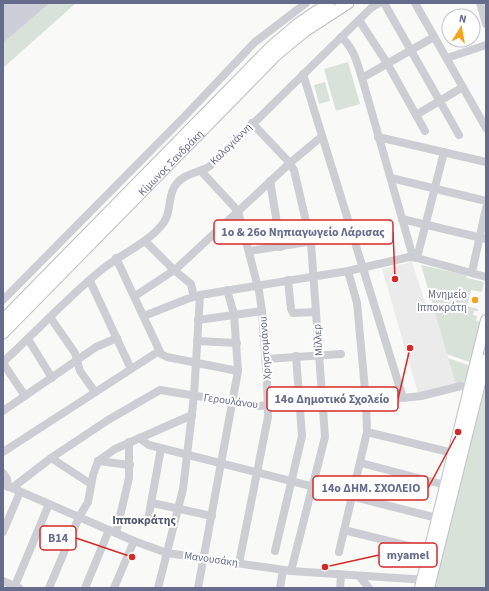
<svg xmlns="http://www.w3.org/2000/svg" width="489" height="591" viewBox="0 0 489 591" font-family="'Source Sans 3',sans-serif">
<rect width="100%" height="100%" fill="#f9faf7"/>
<!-- built -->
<path fill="#eaebea" d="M412 262 426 306 433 305 456 384 418 393 382 269Z"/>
<!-- green -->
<g fill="#d8e2d8">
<path d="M50 3H76L3 68V43Z"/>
<path d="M348 62 360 104 336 111 324 69Z"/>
<path d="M325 82 330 101 319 104 314 85Z"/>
<path d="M421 265 466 275 467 278 484 282 482 292 471 290 467 306 478 309V311H474L473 315 477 316 476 321 482 322 472 363 447 354Z"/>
<path d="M448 358 471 366 468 380 456 384Z"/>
<path d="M486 373V588H433Z"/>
</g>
<!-- water -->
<path fill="#cccfd8" d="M3 3H50L3 43Z"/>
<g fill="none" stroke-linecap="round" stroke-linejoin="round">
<defs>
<g id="major">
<path d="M420 588 486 320"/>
<path d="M429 588 486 359"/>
</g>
<g id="highway">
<path d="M3 320 270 48 298 24 329 3"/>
<path id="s1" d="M3 333 277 54 305 31 348 3"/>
</g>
</defs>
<!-- major casing -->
<use href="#major" stroke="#bfc0c6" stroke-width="12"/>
<!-- highway casing -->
<use href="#highway" stroke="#bebfc4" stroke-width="13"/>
<!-- minor -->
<g stroke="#ccced3" stroke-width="8">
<path d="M384 3 459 135"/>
<path d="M415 3 486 128"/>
<path d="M480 3 486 24"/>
<path d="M359 20 387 63 425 131"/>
<path d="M341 37C354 48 357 63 362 78"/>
<path d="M447 58 486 45"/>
<path d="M303 74 403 398"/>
<path d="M416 115 463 87"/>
<path d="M252 123 288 161 294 170 311 243 325 437 291 571"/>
<path d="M378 137 486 162"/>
<path d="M201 171 238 211 259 291 262 311 267 382 268 417 239 563"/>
<path d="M391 178 486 201"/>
<path d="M270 181 281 247"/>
<path d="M402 219 486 239"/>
<path d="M145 241 174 270 191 284 194 297"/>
<path d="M249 251 353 235"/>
<path d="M413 257 362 78 434 37"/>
<path d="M116 258 161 354 167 357 238 371"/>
<path d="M417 258 444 152"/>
<path d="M472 272 486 208"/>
<path d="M288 280 291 309 293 313 316 312"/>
<path d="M90 281 131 369"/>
<path d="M135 296 176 269 290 163 321 137"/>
<path d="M3 300 184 117 255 42 306 3"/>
<path d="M144 316 187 299 200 295 348 271 409 257 417 258 486 277"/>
<path d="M50 317 75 353 80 371 95 392"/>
<path d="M198 320 262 311"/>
<path d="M28 339 52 378"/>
<path d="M197 341 237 343"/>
<path d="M266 359 341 354"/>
<path d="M3 362C36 332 66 299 100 271 119 255 146 244 161 226 173 214 166 194 178 182 186 173 201 172 210 166L371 8 379 3"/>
<path d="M3 363 25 396"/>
<path d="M3 411 96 347 117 338"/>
<path d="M367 432 453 453"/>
<path d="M139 438 149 445 437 518"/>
<path d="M3 452 159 351"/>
<path d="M51 458 91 484"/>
<path d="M98 461 130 465"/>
<path d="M361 463 445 485"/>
<path d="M3 473 7 479 8 487"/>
<path d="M3 484 134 541 167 553 291 571 427 580"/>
<path d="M12 488 51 458 108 420 160 390 258 406 403 398 421 396 461 386 474 387"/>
<path d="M152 503 212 516"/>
<path d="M148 520 161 448"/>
<path d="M344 530 429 551"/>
<path d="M3 532 20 492"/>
<path d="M116 533 129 478V442"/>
<path d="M275 551 302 436 296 356"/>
<path d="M339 552 367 432 366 401 357 303 348 271"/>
<path d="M360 577 369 588"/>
<path d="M3 581 19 588"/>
<path d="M14 588 49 504"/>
<path d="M49 588 79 517 88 502 93 475 98 461 115 449 192 415"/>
<path d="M85 588 109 530"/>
<path d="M114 588 134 541"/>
<path d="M158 588 183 489 194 396 200 295"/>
<path d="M198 588 238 371 234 314 227 290"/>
<path d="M280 588 283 570"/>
<path d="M340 588 341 575"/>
</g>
<!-- major -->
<use href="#major" stroke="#fff" stroke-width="10"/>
<!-- highway -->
<use href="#highway" stroke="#fff" stroke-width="11"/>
</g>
<!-- markers -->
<circle fill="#f5a41c" stroke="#fff" stroke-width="1.5" cx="475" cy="300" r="4"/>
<g text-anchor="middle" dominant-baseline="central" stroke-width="4" stroke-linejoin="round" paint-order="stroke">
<!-- street labels -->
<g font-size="11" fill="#666c8b" stroke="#fff">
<text transform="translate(231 144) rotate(-45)">Καλογιάννη</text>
<text stroke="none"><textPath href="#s1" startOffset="239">Κίμωνος Σανδράκη</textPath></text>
<text transform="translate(318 340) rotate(-94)">Μίλλερ</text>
<text transform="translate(265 348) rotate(-94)">Χρηστομάνου</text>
<text transform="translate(231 401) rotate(8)">Γερουλάνου</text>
<text transform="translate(211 559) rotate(8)">Μανουσάκη</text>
</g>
<!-- poi labels -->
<g font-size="11" fill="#666c8b" stroke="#fff" text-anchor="end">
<text x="467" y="294">Μνημείο<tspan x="467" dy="13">Ιπποκράτη</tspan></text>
</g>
<!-- neighbourhood labels -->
<g font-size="12" font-weight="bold" fill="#545970" stroke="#fff">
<text x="144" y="520">Ιπποκράτης</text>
</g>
</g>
<!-- callouts -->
<path fill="none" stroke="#d62828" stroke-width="1.5" d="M395 279L393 232M410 348L398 399M458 432L428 488M132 557L76 538M325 567L379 555"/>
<g fill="#d62828" stroke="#fff" stroke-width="1.5">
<circle cx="395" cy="279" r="4"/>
<circle cx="410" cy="348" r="4"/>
<circle cx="458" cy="432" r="4"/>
<circle cx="132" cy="557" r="4"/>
<circle cx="325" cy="567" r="4"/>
</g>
<g fill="#fff" stroke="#d62828" stroke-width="1.5">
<rect x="214" y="220" width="179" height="24" rx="4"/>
<rect x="267" y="387" width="131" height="24" rx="4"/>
<rect x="313" y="476" width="115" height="24" rx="4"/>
<rect x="40" y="526" width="36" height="24" rx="4"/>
<rect x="379" y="543" width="58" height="24" rx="4"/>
</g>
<g font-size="12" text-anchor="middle" font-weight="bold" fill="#666c8b">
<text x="303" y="236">1ο &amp; 26ο Νηπιαγωγείο Λάρισας</text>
<text x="332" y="403">14ο Δημοτικό Σχολείο</text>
<text x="371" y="492">14ο ΔΗΜ. ΣΧΟΛΕΙΟ</text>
<text x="58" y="542">Β14</text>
<text x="408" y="559">myamel</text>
</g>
<!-- border -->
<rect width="489" height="591" fill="none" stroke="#666c8b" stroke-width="8"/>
<!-- north arrow -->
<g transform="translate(461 28) rotate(11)"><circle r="19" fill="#ffffff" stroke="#c2c4d1"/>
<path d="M0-3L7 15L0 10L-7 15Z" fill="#f5a41c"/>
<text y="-6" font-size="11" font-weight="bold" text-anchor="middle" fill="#666c8b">N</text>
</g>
</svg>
